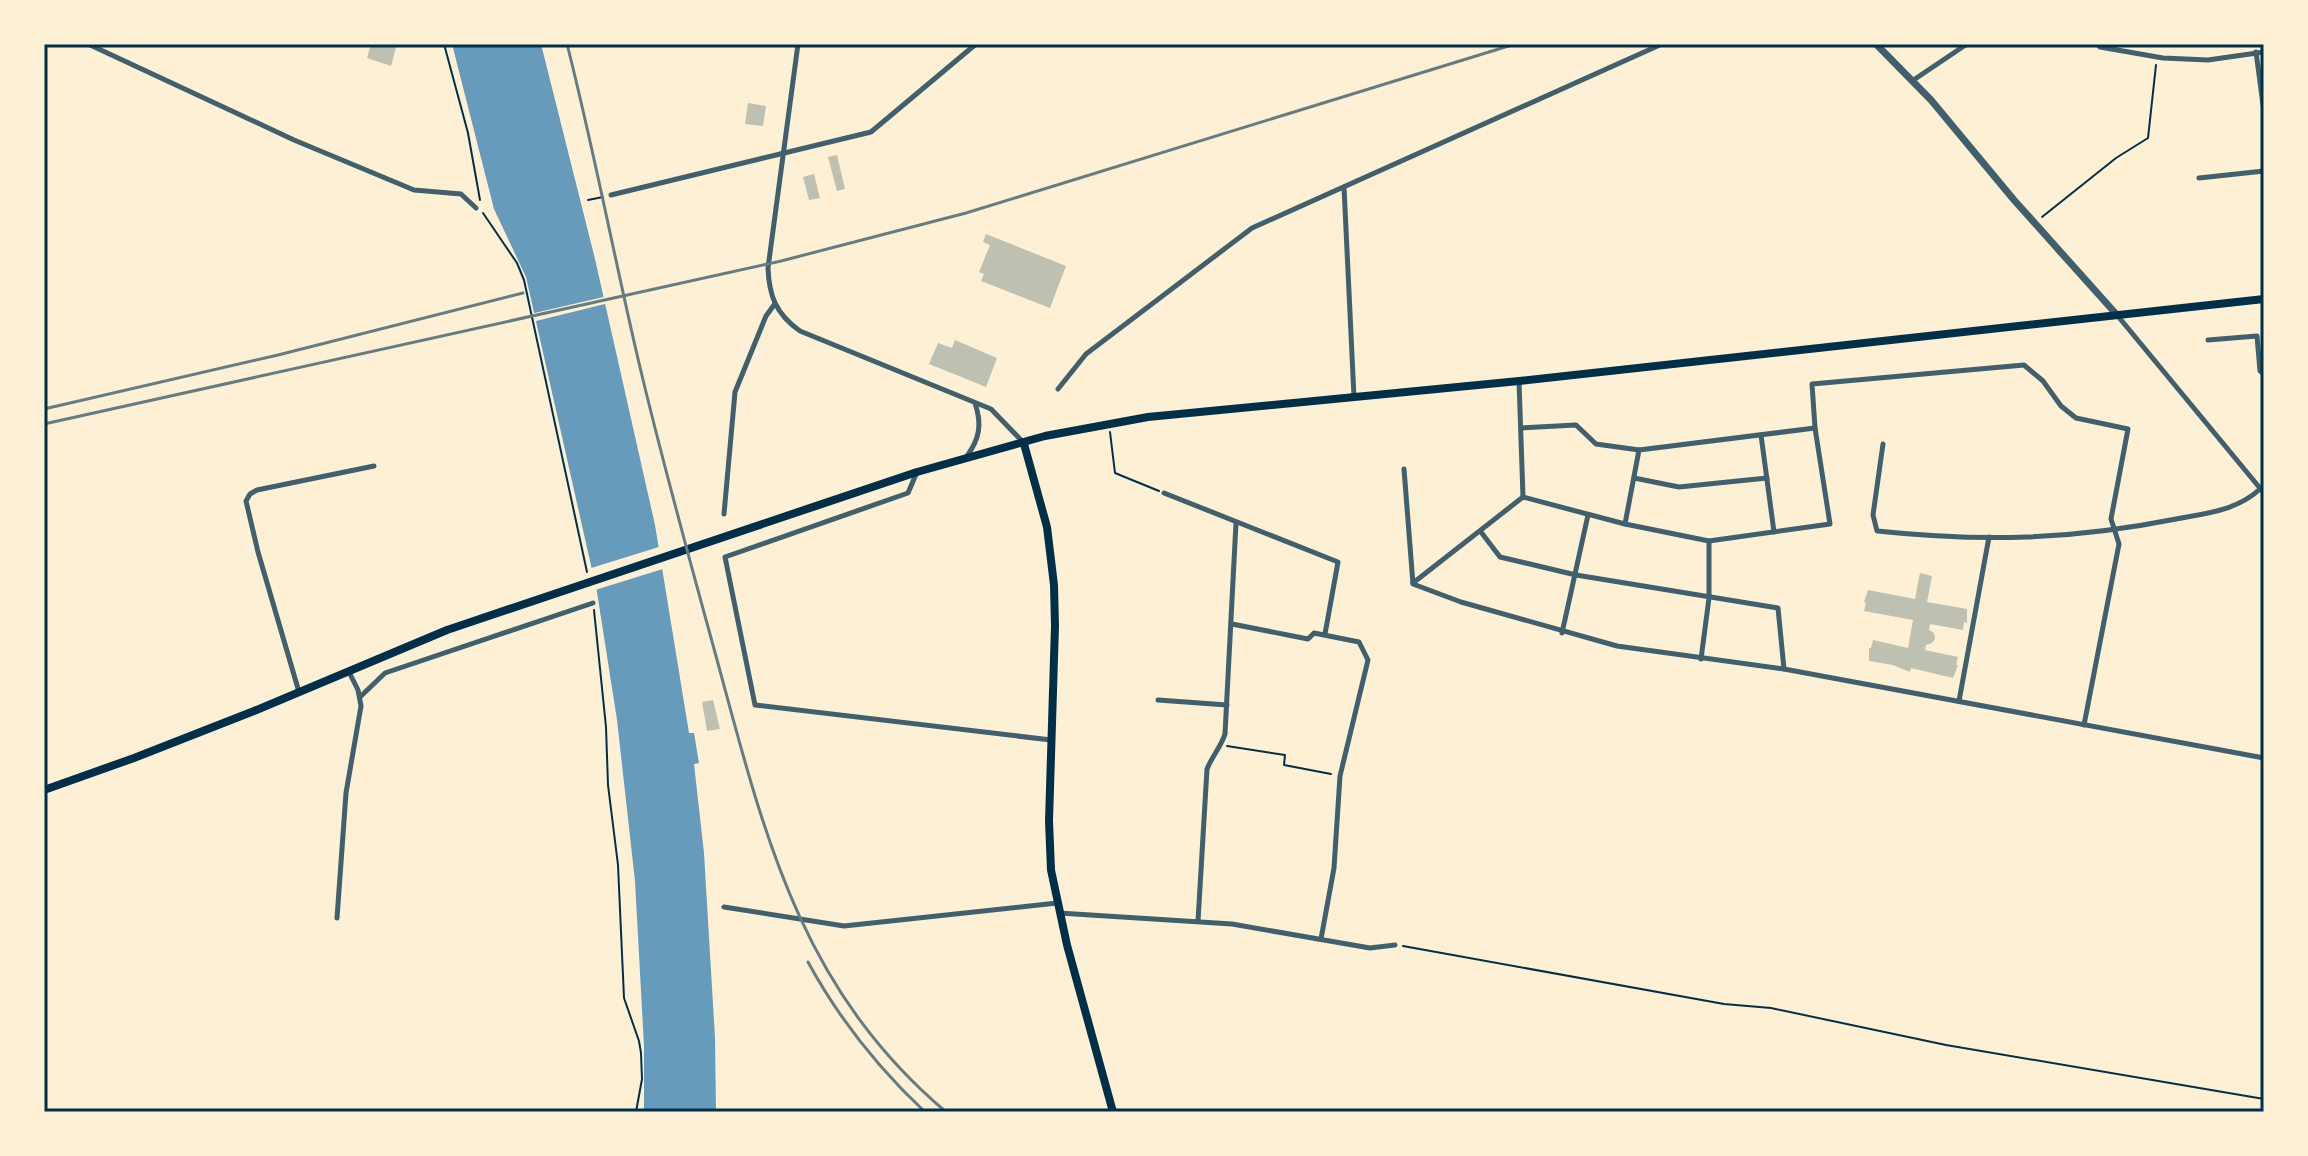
<svg xmlns="http://www.w3.org/2000/svg" width="2308" height="1156" viewBox="0 0 2308 1156" font-family="Cabin,sans-serif">
<rect width="100%" height="100%" fill="#fdf0d5"/>
<!-- water -->
<path fill="#669bbc" d="M452 44H541L595 259 655 525 689 733H694L699 763 694 764 704 853 715 1038 716 1112H644V1046L635 881 617 720 597 592 526 277 494 209Z"/>
<!-- pier -->
<g fill="#fdf0d5">
<path d="M608 296 609 303 532 322 530 314Z"/>
<path d="M662 546 666 568 592 591 588 569Z"/>
</g>
<!-- building -->
<g fill="#bec0b2">
<path d="M371 44H397L391 66 367 58Z"/>
<path d="M748 103 766 106 763 126 745 124Z"/>
<path d="M837 155 845 189 837 191 828 157Z"/>
<path d="M814 174 820 198 809 200 803 177Z"/>
<path d="M986 234 1066 266 1050 308 981 281 984 274 979 272 990 245 983 242Z"/>
<path d="M955 340 997 358 986 387 929 364 938 343 952 348Z"/>
<path d="M1920 573 1932 576 1927 602 1967 609V623L1964 622 1963 630 1930 624 1929 630 1934 633 1935 639 1932 643 1926 645 1925 650 1958 657 1956 665H1958L1953 678 1911 668 1910 672 1893 665 1869 661V648H1871L1873 640 1908 648 1913 620 1864 611 1866 603 1864 602 1868 590 1915 599Z"/>
<path d="M713 700 720 729 707 731 702 702Z"/>
</g>
<g fill="none" stroke-linecap="round" stroke-linejoin="round">
<!-- path -->
<g stroke="#003049" stroke-width="2">
<path d="M444 44 468 133 480 200"/>
<path d="M588 200 603 197"/>
<path d="M483 213 517 263 524 280 587 572"/>
<path d="M2042 217 2116 158 2148 138 2156 65"/>
<path d="M1110 432 1115 473 1159 491"/>
<path d="M594 610 606 727 608 785 618 865 624 998 639 1041 641 1053 642 1079 636 1112"/>
<path d="M1227 746 1285 755 1284 765 1331 774"/>
<path d="M1403 946 1724 1004 1771 1008 1946 1045 2264 1099"/>
</g>
<!-- minor -->
<g stroke="#3f606c" stroke-width="5">
<path d="M88 44 294 140 414 190 461 194 476 208"/>
<path d="M798 44 768 268C769 296 776 314 800 331L991 409 1024 443"/>
<path d="M2098 44 2100 47 2163 58 2208 60 2264 52"/>
<path d="M2256 52 2264 112"/>
<path d="M1912 81 1967 44"/>
<path d="M2199 178 2264 171"/>
<path d="M1344 187 1354 397"/>
<path d="M611 195 871 132 976 44"/>
<path d="M2117 315 2264 493"/>
<path d="M2208 340 2257 336 2260 371 2264 374"/>
<path d="M1519 381 1523 497 1625 524 1709 541 1830 524 1815 428 1812 384 2024 365 2043 381 2061 406 2076 418 2128 429 2111 519 2119 544 2084 725"/>
<path d="M1058 389 1086 354 1252 228 1662 44"/>
<path d="M1521 428 1576 425 1596 444 1639 450"/>
<path d="M1761 435 1774 532"/>
<path d="M1883 444 1873 515 1877 531C1982 542 2071 540 2176 519 2207 513 2236 511 2260 489"/>
<path d="M967 456C980 438 982 424 975 403"/>
<path d="M1404 469 1413 584 1461 602 1617 646 1784 669 2264 758"/>
<path d="M917 472 908 493 725 557 755 705 1051 740"/>
<path d="M1634 478 1679 487 1767 478"/>
<path d="M1164 493 1338 562 1325 634"/>
<path d="M724 514 735 392 766 316 774 305"/>
<path d="M1625 524 1639 450 1815 428"/>
<path d="M1481 532 1500 557 1576 575 1778 608 1784 669"/>
<path d="M1413 583 1523 497"/>
<path d="M1232 624 1308 639 1314 633 1359 642 1368 660 1340 776 1334 868 1321 939"/>
<path d="M1562 633 1588 515"/>
<path d="M1701 659 1709 598V541"/>
<path d="M299 692 258 552 246 501 250 494 257 490 374 466"/>
<path d="M360 697 385 673 593 603"/>
<path d="M1158 700 1227 705"/>
<path d="M1959 701 1989 537"/>
<path d="M724 907 844 926 1057 903"/>
<path d="M1059 913 1232 924 1370 948 1395 945"/>
<path d="M337 918 346 793 361 706 358 690 349 672"/>
<path d="M1198 921 1207 769C1212 756 1221 747 1225 734L1236 523"/>
</g>
<!-- tertiary -->
<path stroke="#3f606c" stroke-width="7" d="M1876 44 1931 100 2014 200 2117 315"/>
<!-- secondary -->
<g stroke="#003049" stroke-width="8">
<path d="M1024 444 1047 527 1054 585 1055 626 1049 821 1051 870 1067 945 1113 1112"/>
<path d="M44 790 134 758 254 711 447 630 917 472 1045 436 1148 417 1519 381 2264 299"/>
</g>
<!-- rail -->
<g stroke="#657d81" stroke-width="3">
<path d="M567 44C594 150 614 257 639 363 660 452 684 539 708 627 760 813 790 980 946 1112"/>
<path d="M44 409 278 355 523 293"/>
<path d="M44 424 781 261 966 213 1515 44"/>
<path d="M808 962C839 1019 877 1067 925 1112"/>
</g>
</g>
<!-- border -->
<rect width="2308" height="1156" fill="none" stroke="#fdf0d5" stroke-width="92"/>
<rect x="46" y="46" width="2216" height="1064" fill="none" stroke="#003049" stroke-width="3"/>
</svg>
